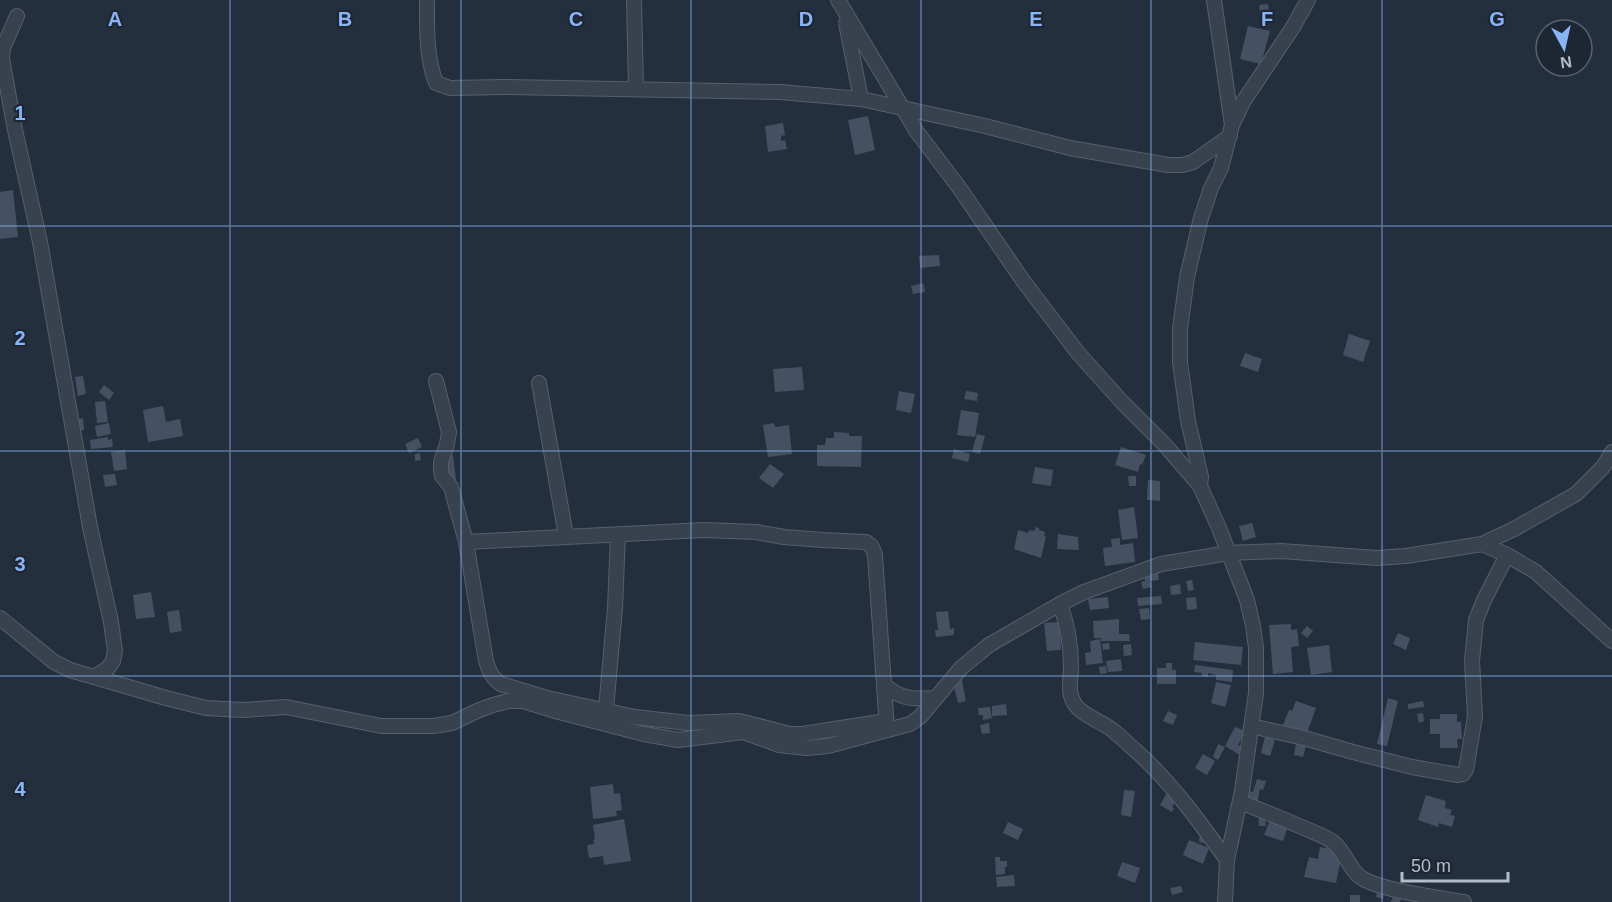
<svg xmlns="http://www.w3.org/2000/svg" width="1612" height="902" viewBox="0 0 1612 902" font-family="Helvetica,sans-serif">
<rect width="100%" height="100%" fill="#242f3e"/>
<!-- building -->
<g fill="#455162">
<path d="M1268 4 1270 19 1261 20 1259 5Z"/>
<path d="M1248 26 1270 31 1261 64 1240 59Z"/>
<path d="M868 116 875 150 855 155 848 120Z"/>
<path d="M783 123 785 135 781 136V141L785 140 787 149 768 152 765 126Z"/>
<path d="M13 190 18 237 0 239V192Z"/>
<path d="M939 255 940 266 920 268 919 256Z"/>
<path d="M923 283 925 292 913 294 911 286Z"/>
<path d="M1349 334 1370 341 1363 362 1343 355Z"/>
<path d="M1245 353 1262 359 1258 372 1240 366Z"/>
<path d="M802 367 804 390 775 392 773 369Z"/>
<path d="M83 376 86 394 78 396 75 377Z"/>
<path d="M104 385 114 393 109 400 99 392Z"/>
<path d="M899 391 915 394 911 413 896 410Z"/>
<path d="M966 391 978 393 977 401 964 399Z"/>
<path d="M105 401 108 422 97 423 95 402Z"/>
<path d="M163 406 166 422 180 419 183 436 148 442 143 410Z"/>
<path d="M961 410 979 413 975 437 957 435Z"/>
<path d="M83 418 84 430 76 431 74 420Z"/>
<path d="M109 423 111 434 97 437 95 426Z"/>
<path d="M774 423 775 427 789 425 792 454 768 457 763 425Z"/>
<path d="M834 432 849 433V436H862L861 467 817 466V445H825L826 438H834Z"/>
<path d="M977 434 985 436 980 454 972 452Z"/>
<path d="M108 437V440L112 439 113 447 91 449 90 440Z"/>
<path d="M418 438 422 447 409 453 405 444Z"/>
<path d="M1121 447 1146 455 1142 465 1140 464 1138 472 1115 465Z"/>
<path d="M954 449 970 454 968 462 952 458Z"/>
<path d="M125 450 127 469 114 471 111 452Z"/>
<path d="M420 453 421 460 415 461V454Z"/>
<path d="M453 455 456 480 447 481 444 457Z"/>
<path d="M770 464 784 474 773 488 759 478Z"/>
<path d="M1035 467 1053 470 1051 486 1032 483Z"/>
<path d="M115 474 117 485 105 487 103 475Z"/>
<path d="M1128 476H1136V486H1129Z"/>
<path d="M1148 480 1160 481V501L1147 500Z"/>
<path d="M1134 507 1138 538 1122 540 1118 510Z"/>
<path d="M1252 523 1256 537 1243 541 1239 526Z"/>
<path d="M1036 527 1039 528V530L1045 532 1044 536 1046 537 1041 558 1014 549 1018 530 1028 533 1029 530 1034 531Z"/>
<path d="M1058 534 1078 537 1079 550 1057 549Z"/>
<path d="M1120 538V545L1133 543 1135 562 1105 566 1103 548 1112 547 1111 539Z"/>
<path d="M1158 572 1159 580 1150 581 1152 587 1143 589 1141 582 1145 581 1144 575Z"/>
<path d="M1192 580 1194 590 1188 591 1186 581Z"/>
<path d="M1180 584 1181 594 1171 595 1170 586Z"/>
<path d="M151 592 155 617 136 619 133 595Z"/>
<path d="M1161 596 1162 604 1138 606 1137 598Z"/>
<path d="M1108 597 1109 608 1090 610 1088 599Z"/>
<path d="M1196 597 1197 609 1187 610 1186 598Z"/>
<path d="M1149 608 1150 619 1141 620 1139 609Z"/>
<path d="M179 610 182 631 170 633 167 612Z"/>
<path d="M948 611 950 629 954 628V635L936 637 935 630H938L936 612Z"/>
<path d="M1119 619V634H1129L1130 641H1101V638H1094L1093 621Z"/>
<path d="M1060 622 1061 650 1047 651 1044 623Z"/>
<path d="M1291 624V630L1297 629 1299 646 1291 647 1293 672 1273 674 1269 625Z"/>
<path d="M1307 626 1313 631 1307 638 1301 633Z"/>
<path d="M1398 633 1410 638 1406 650 1393 644Z"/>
<path d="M1100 639 1103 663 1086 665 1085 653 1091 652 1090 641Z"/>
<path d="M1195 642 1243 647 1241 665 1193 660Z"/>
<path d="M1109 643 1110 649 1103 650 1102 644Z"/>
<path d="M1131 644 1132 655 1124 656 1123 645Z"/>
<path d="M1329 645 1332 672 1311 675 1307 648Z"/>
<path d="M1121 659 1122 671 1108 672 1106 661Z"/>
<path d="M1166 663H1172V670H1176V684H1157V668H1166Z"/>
<path d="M1195 665 1233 670 1232 682 1216 680V675L1208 673V677L1202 676V673L1194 672Z"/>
<path d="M1106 666 1107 673 1100 674 1099 667Z"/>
<path d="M962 680 966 701 958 703 953 682Z"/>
<path d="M1216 682 1231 685 1225 707 1211 703Z"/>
<path d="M1388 698 1398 701 1387 746 1377 744Z"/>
<path d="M1296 701 1316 708 1307 733 1283 725 1289 710 1292 711Z"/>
<path d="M1423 701 1424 707 1408 709V704Z"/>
<path d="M1006 704 1007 715 992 716V706Z"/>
<path d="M990 707 992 718 983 720V715H979L978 708Z"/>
<path d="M1168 711 1177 715 1173 725 1163 721Z"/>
<path d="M1423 713 1424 721 1419 723 1417 714Z"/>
<path d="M1440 714H1457V722H1461L1462 739H1457L1458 748H1440V734H1430V719H1440Z"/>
<path d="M989 723 990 733 982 734 980 725Z"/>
<path d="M1235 727 1245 731 1238 745 1243 748 1240 755 1225 746Z"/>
<path d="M1265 737 1275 740 1270 756 1261 753Z"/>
<path d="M1218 744 1225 747 1218 760 1213 757Z"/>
<path d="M1296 744 1306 746 1303 757 1294 755Z"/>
<path d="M1203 754 1215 761 1207 775 1195 768Z"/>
<path d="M1257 779 1266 781 1263 790 1260 789 1257 804 1246 801 1249 791 1253 792Z"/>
<path d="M613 784 614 794 620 793 622 810 616 811 617 816 593 819 590 787Z"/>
<path d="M1124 790 1135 791 1131 817 1121 815Z"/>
<path d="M1170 792 1177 799 1172 807 1174 808 1172 812 1160 805 1167 793 1169 794Z"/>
<path d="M1426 795 1446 801 1445 808 1452 810 1450 815 1455 816 1452 827 1439 823 1438 827 1418 820Z"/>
<path d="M1264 813 1266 826H1259L1258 814Z"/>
<path d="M1271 817 1289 823 1283 841 1264 835Z"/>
<path d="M624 819 631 861 604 865 603 856 589 858 587 845 594 844 593 840 595 839 593 825Z"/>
<path d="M1008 822 1023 829 1018 840 1003 833Z"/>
<path d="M1200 833 1207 834 1206 843 1199 842Z"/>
<path d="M1189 840 1209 848 1203 864 1183 855Z"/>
<path d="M1320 847 1337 850 1335 857 1341 859 1336 883 1304 877 1309 857 1318 859Z"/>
<path d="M995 857H1000V861H1007V867H1005V874L996 875Z"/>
<path d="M1122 862 1140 868 1135 883 1117 876Z"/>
<path d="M1014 875 1015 886 997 887 996 877Z"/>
<path d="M1181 886 1183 892 1172 895 1170 888Z"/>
<path d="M1378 887 1385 889 1383 899 1376 897Z"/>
<path d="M1395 892 1403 894 1400 902H1391Z"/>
<rect x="1350" y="895" width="10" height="7"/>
</g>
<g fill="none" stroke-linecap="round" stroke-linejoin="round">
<defs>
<g id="street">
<path d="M427 0C427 28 426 57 436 83L450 88 504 87 780 92 861 99 985 126 1070 148 1168 165H1183L1193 162 1230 136"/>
<path d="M634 0 636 89"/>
<path d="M838 0 917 132 958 186 1024 282 1078 353 1122 402 1165 445 1200 486 1219 528 1247 600 1253 626 1256 648V693L1242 791 1227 860 1225 902"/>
<path d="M1214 0 1232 125"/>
<path d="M17 16 3 48 2 58 4 70 15 130 40 242 90 527 111 622 115 651 113 661 108 668 94 677"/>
<path d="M846 23 861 99"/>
<path d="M436 381 449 432 447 444 441 462V470L442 476 451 487 466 542 486 661C489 671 492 678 501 684L547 698 635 717 688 723 739 721 790 734H803L886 721"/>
<path d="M539 383 566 536"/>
<path d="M1200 486 1201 477 1188 421 1180 362V329L1187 277 1201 218 1211 188 1221 168 1232 125 1243 102 1293 27 1308 0"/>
<path d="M466 542 704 530 756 532 784 537 823 540 866 542 872 547 875 555 887 729"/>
<path d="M1482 544 1507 555 1536 572 1612 641"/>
<path d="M1060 604C1067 623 1071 646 1071 667 1071 679 1067 691 1074 703 1080 714 1100 721 1111 729 1119 735 1127 743 1135 750 1171 782 1199 821 1227 860"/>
<path d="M0 618 54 662 70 670 166 698 206 708 223 709 243 710 286 707 381 726H433L452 723 477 711 493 705 508 701H523L559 712 644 734 678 740 743 732 779 745 806 748 828 746 910 724 920 717 961 668 989 645 1060 604 1084 592 1161 564 1229 553 1281 551 1377 558 1406 556 1482 544 1514 529 1576 494 1603 467 1612 452"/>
<path d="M884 685C903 700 911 699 935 698"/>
<path d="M606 709 615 608 618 535"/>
<path d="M1251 726 1304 738 1353 752 1412 767 1458 775 1463 774 1466 770 1475 716 1472 661 1476 620 1484 600 1507 555"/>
<path d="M1240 802C1261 810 1283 819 1304 828 1313 832 1325 836 1333 842 1347 853 1349 872 1365 880 1391 892 1435 897 1464 902"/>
</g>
</defs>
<!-- street casing -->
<use href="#street" stroke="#565f6c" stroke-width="16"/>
<!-- street -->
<use href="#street" stroke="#38414e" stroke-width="14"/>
</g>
<!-- grid -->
<path fill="none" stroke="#8ab4f8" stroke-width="1.5" stroke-opacity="0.55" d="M230 0V902M461 0V902M691 0V902M921 0V902M1151 0V902M1382 0V902M0 226H1612M0 451H1612M0 676H1612"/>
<g font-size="20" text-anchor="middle" font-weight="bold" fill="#8ab4f8" stroke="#1d2633" stroke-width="4.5" stroke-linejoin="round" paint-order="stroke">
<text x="115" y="26">A</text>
<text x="345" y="26">B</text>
<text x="576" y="26">C</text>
<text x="806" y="26">D</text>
<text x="1036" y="26">E</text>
<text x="1267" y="26">F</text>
<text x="1497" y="26">G</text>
<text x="20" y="120">1</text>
<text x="20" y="345">2</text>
<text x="20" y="571">3</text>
<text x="20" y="796">4</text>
</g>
<!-- north arrow -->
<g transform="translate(1564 48) rotate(172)"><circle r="28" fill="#1d2633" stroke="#59626f" stroke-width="1.5"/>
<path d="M0-4.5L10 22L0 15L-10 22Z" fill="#8ab4f8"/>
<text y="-9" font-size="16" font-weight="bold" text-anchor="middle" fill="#b4bcc9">N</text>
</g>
<!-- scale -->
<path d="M1402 872v9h106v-9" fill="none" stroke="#b4bcc9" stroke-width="3"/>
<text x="1411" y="872" font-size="18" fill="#b4bcc9" stroke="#1d2633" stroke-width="4.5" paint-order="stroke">50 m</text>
</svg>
